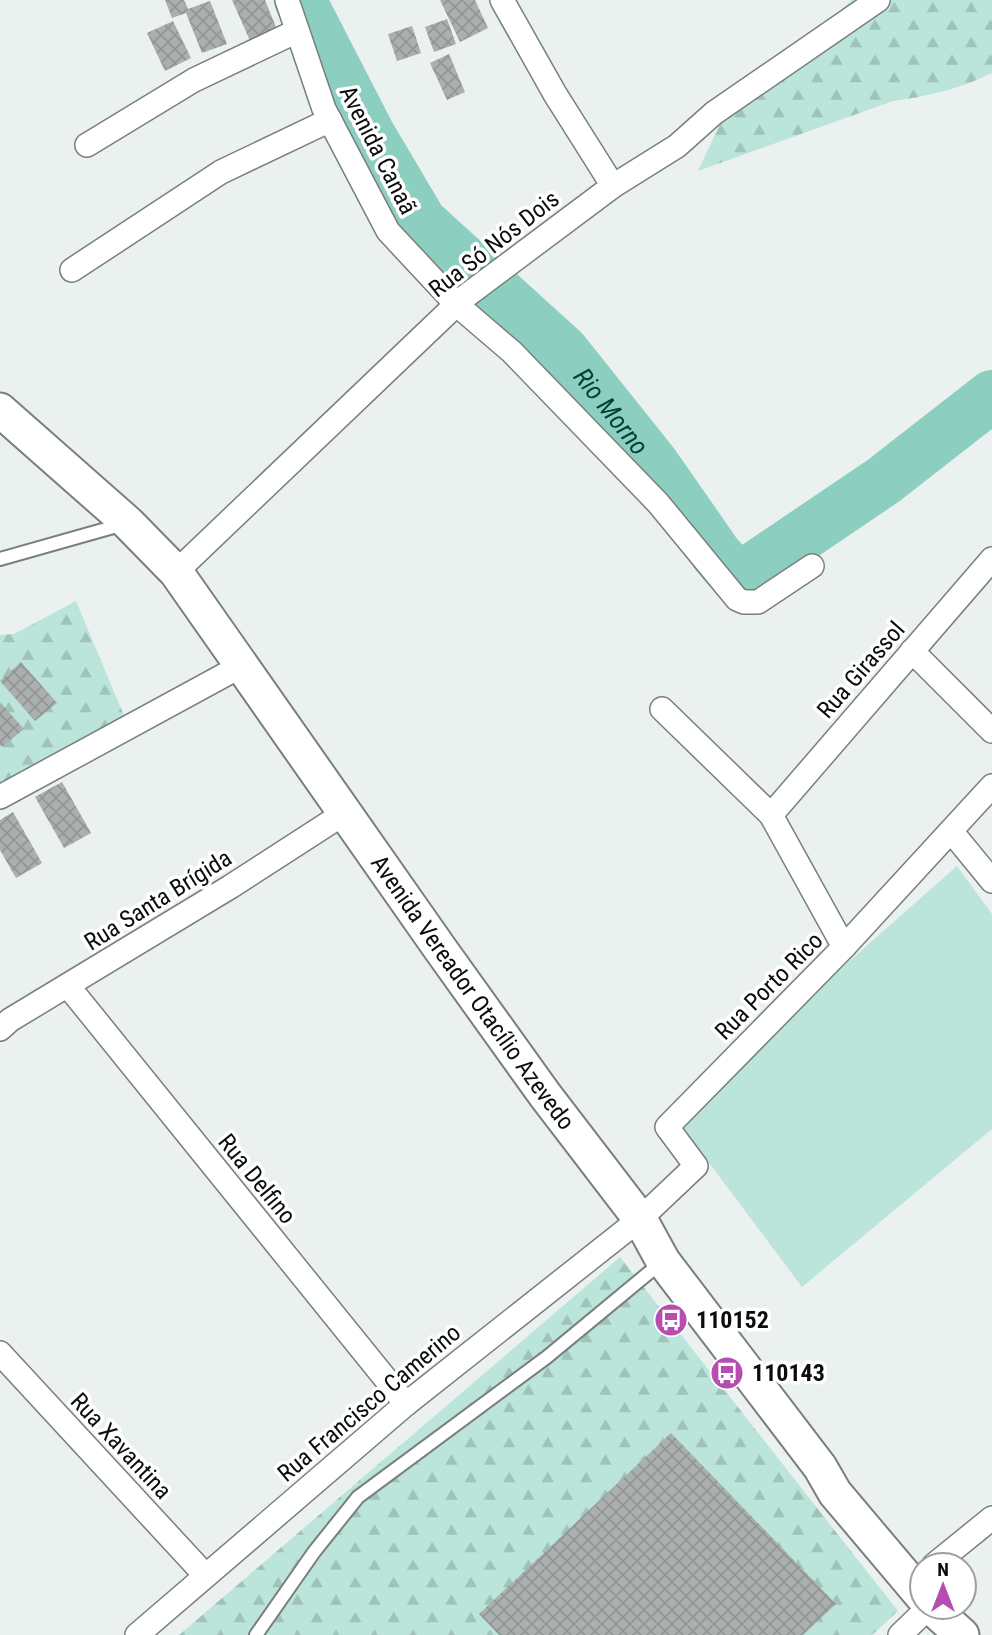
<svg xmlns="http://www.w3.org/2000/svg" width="992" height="1635" viewBox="0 0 992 1635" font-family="'Roboto Condensed',sans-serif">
<defs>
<pattern id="forest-firs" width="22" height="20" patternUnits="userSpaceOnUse" patternTransform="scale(1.75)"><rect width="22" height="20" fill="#bbe4da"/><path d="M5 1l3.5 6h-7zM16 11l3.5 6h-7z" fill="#9fc2ba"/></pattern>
<pattern id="building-cross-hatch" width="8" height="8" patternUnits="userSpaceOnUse" patternTransform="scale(1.75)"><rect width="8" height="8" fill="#abb0af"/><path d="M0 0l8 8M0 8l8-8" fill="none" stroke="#929695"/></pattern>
</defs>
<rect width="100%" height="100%" fill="#ebf1ef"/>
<!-- forest -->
<g fill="url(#forest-firs)">
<path d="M852 0H992V73C962 88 926 97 893 101L698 171 726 111Z"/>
<path d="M76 601 125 718 0 786V635L14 634Z"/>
<path d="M620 1257 898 1611 872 1635H179Z"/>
</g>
<!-- green -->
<path fill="#bbe4da" d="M957 866 992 914V1129L802 1287 674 1116Z"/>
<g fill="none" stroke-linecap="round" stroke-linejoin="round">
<!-- river -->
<path stroke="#8ccfc1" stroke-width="52" id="s1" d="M300 0 369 134 421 222 563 351 654 465 716 554 729 569 741 577 883 481 992 396"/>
</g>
<!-- building -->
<g fill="url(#building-cross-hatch)">
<path d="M165 0H184L188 9 210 1 227 44 202 53 186 13 172 18Z"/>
<path d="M232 0H265L278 32 251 43Z"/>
<path d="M440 0H475L488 28 460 42Z"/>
<path d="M447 19 456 44 434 52 425 27Z"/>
<path d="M173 21 191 58 165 71 147 33Z"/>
<path d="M412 26 421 53 397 61 388 34Z"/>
<path d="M449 54 465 92 447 100 430 63Z"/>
<path d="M21 662 57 703 35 721 0 681Z"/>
<path d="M0 702 24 729 2 747 0 745Z"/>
<path d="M62 782 91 833 64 848 35 797Z"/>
<path d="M13 812 42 863 16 878 0 850V820Z"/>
<path d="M671 1433 836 1604 803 1635H499L479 1614Z"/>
</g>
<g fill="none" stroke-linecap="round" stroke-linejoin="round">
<defs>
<g id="service">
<path d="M0 559 124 524"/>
<path d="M256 1635 314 1552 358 1497 547 1357 663 1261"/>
</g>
<g id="minor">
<path d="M287 0 324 109 388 231 456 304 512 352 658 503 737 599 744 602H758L812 566"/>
<path d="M502 0 555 94 613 186"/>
<path d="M87 145 194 80 297 31"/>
<path d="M72 270 221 172 330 120"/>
<path d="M176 572 462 299 613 186 677 146 714 113 878 0"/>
<path d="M912 651 992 731"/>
<path d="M662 709 771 815 844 947"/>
<path d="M0 797 241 666"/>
<path d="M771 815 992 559"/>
<path d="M951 831 992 881"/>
<path d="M68 986 406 1404"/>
<path d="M0 1029 10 1020 230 887 343 814"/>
<path d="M0 1353 205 1575"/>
<path d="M934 1565 992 1518"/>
<path d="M137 1635 406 1404 640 1219 696 1166 667 1127 844 947 992 786"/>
<path d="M900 1635 929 1607"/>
</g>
<g id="secondary">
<path id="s2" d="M0 410 128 523 176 572 441 950 545 1095 640 1219 663 1261 820 1467 835 1493 922 1596"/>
<path d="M931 1607 962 1635"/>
</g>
</defs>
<!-- service casing -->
<use href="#service" stroke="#797f7d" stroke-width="16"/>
<!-- minor casing -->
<use href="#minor" stroke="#797f7d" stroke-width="26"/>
<!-- secondary casing -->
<use href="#secondary" stroke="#797f7d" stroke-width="37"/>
<!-- service -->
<use href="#service" stroke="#fff" stroke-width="12"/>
<!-- minor -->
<use href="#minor" stroke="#fff" stroke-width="23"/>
<!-- secondary -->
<use href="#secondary" stroke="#fff" stroke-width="33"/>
</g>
<!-- icons -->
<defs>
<symbol id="bus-disc" viewBox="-11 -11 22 22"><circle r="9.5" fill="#b64eb2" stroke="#fff"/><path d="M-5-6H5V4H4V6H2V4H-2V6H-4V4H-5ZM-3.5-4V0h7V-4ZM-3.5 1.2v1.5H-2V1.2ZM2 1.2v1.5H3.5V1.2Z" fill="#fff"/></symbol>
</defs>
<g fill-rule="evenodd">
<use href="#bus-disc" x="652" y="1301" width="38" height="38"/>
<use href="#bus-disc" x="708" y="1354" width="38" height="38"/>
</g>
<g text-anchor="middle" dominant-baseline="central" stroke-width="7" stroke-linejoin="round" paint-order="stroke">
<!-- street labels -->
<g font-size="24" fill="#0b0d0c" stroke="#fff">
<text transform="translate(378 150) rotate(63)">Avenida Canaã</text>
<text transform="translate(494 244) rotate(-38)">Rua Só Nós Dois</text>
<text transform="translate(861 670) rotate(-49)">Rua Girassol</text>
<text transform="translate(158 900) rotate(-32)">Rua Santa Brígida</text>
<text transform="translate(769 986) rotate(-45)">Rua Porto Rico</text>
<text stroke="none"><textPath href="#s2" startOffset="754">Avenida Vereador Otacílio Azevedo</textPath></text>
<text transform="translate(257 1179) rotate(51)">Rua Delfino</text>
<text transform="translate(369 1403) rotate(-40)">Rua Francisco Camerino</text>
<text transform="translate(121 1446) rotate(47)">Rua Xavantina</text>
</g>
<!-- poi labels -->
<g font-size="24" font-weight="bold" fill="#0b0d0c" stroke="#fff" text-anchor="start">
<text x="696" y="1320">110152</text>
<text x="752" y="1373">110143</text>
</g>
<!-- water labels -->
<g font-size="26" font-style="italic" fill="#014138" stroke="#fff">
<text stroke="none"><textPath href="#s1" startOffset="522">Rio Morno</textPath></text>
</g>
</g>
<!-- north arrow -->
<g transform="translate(943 1586)"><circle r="33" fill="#ffffff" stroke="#9d9e9e" stroke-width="2"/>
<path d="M0-5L12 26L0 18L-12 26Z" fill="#b64eb2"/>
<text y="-10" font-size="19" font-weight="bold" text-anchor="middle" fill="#0b0d0c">N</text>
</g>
</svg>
